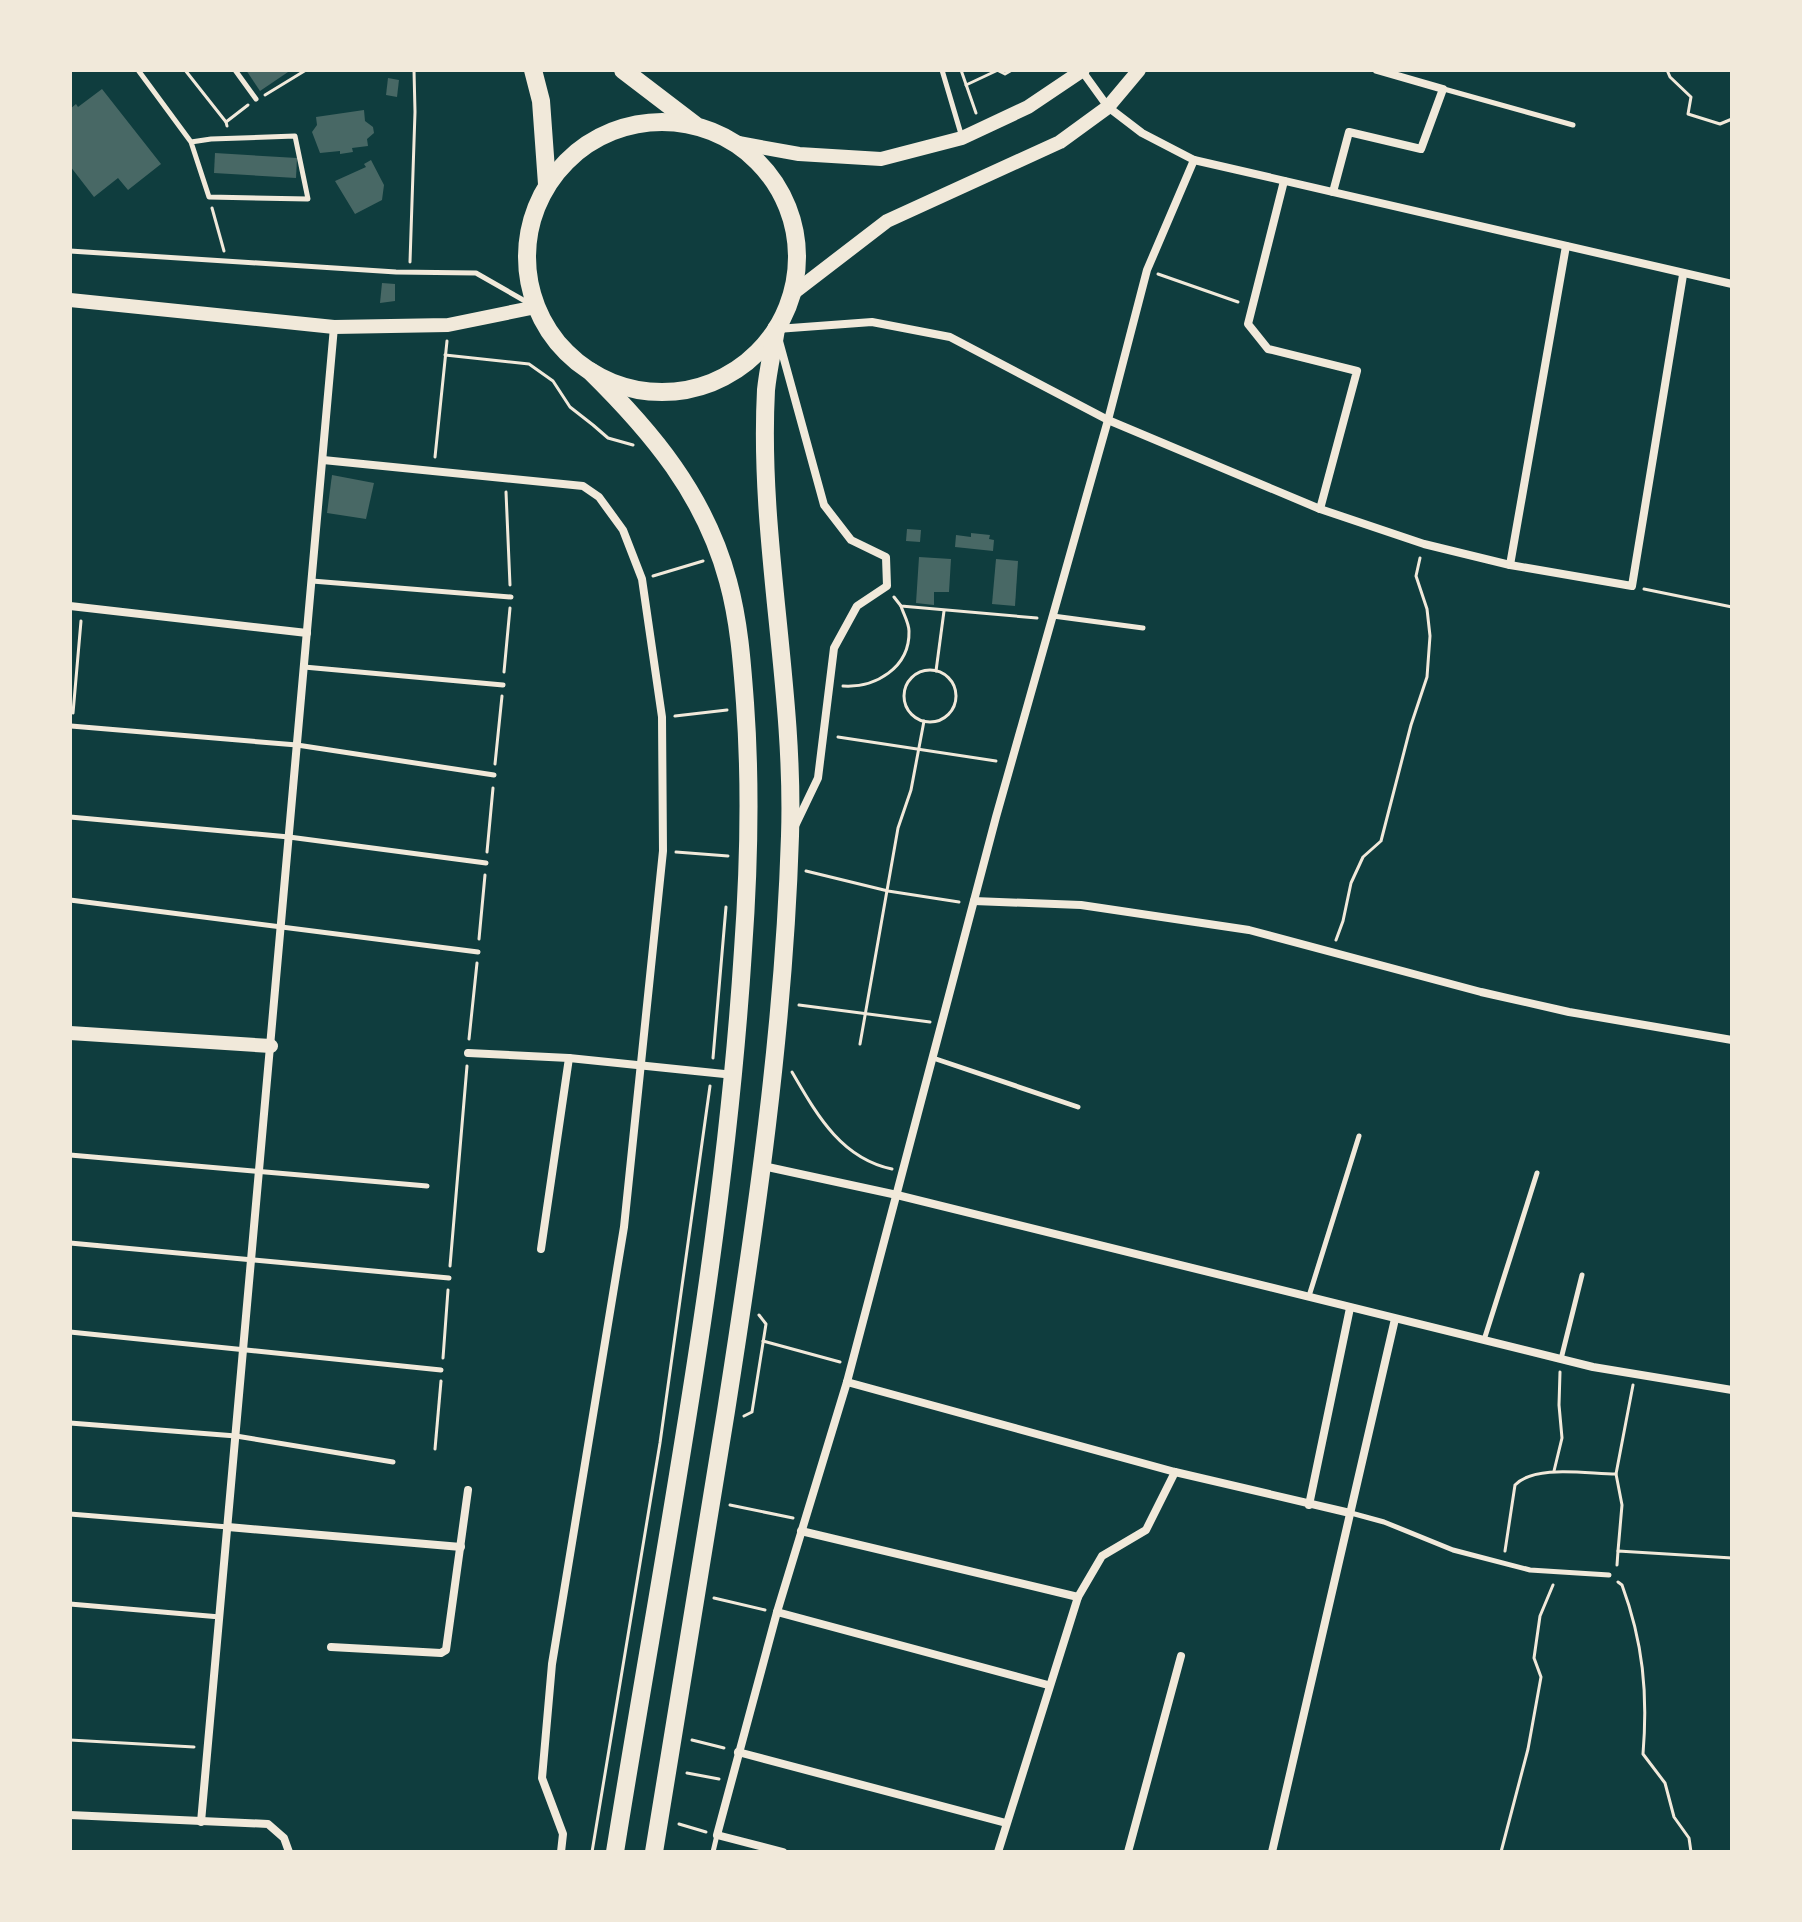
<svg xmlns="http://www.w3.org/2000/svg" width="1802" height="1922" viewBox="0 0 1802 1922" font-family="Raleway,sans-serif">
<rect width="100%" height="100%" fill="#0f3d3e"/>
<!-- building -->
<g fill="#486865">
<path d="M246 70H291L260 91Z"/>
<path d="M388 78 399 80 397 97 386 95Z"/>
<path d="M102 89 161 164 128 190 118 178 94 197 70 166V109L76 104 78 107Z"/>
<path d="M364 110 365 121 373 127 374 133 367 139 368 146 352 148 353 152 340 154V151L320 153 312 132 317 125 316 117Z"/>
<path d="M215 153 297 158 296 178 214 173Z"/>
<path d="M371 160 384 185 382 200 355 214 335 181 366 167 364 164Z"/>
<path d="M382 283 395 284V301L380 303Z"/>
<path d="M332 475 374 483 366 519 327 513Z"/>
<path d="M907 529 921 530 920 542 906 541Z"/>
<path d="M971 533 990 535 989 539 994 540 993 551 955 547 956 535 971 537Z"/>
<path d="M919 557 951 559 949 592H934V605L916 603Z"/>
<path d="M996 559 1018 561 1015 606 992 604Z"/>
</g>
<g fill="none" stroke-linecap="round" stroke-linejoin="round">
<!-- path -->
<g stroke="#f1e9da" stroke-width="3">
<path d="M185 70 226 122"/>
<path d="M961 70 976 113"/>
<path d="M1667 70 1670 77 1691 97 1688 114 1720 124 1732 119"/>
<path d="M999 71 1005 74 1012 70"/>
<path d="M966 85 998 70"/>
<path d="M265 95 306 70"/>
<path d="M227 126 226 122 248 105"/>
<path d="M212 208 224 251"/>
<path d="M410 262 415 112 414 70"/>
<path d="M1158 274 1238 302"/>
<path d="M445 355 529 364 553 381 570 407 593 425 608 438 633 445"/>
<path d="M435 457 447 341"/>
<path d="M506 492 510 585"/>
<path d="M653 576 703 561"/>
<path d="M1644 589 1732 607"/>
<path d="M894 597 901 606 1037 618"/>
<circle cx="930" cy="696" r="26"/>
<path d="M936 671 944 611"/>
<path d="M504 672 510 608"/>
<path d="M843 686C875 688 910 668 909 631 909 623 903 613 901 606"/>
<path d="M73 713 81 621"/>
<path d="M675 716 727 710"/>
<path d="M838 737 996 761"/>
<path d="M495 764 502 696"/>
<path d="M487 852 493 788"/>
<path d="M676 852 728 856"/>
<path d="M806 871 888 891 959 902"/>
<path d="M479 939 485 875"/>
<path d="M1336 940 1343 921 1351 883 1363 857 1381 841 1411 725 1427 677 1430 636 1427 609 1416 576 1420 558"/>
<path d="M799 1005 930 1022"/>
<path d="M469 1039 477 963"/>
<path d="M860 1044 898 828 911 790 924 721"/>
<path d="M713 1058 726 907"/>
<path d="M792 1072C816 1113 840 1158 892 1169"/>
<path d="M450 1266 467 1066"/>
<path d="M763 1341 840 1362"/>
<path d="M443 1358 448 1290"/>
<path d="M744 1416 752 1412 766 1324 759 1315"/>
<path d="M435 1449 441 1381"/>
<path d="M1554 1471 1562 1438 1559 1405 1560 1372"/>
<path d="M730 1505 793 1518"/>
<path d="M1505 1551 1515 1485C1535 1464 1588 1474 1616 1474"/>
<path d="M1618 1551 1622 1505 1616 1474 1633 1385"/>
<path d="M1617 1565 1618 1551 1732 1558"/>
<path d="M1618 1582 1622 1585C1643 1642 1648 1693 1643 1754L1665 1783 1674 1817 1689 1838 1691 1852"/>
<path d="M714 1598 765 1610"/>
<path d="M70 1740 194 1747"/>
<path d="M692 1740 724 1748"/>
<path d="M687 1773 719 1779"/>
<path d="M679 1824 706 1832"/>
<path d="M592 1852 660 1443 710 1086"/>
<path d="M1501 1852 1528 1749 1541 1677 1534 1658 1540 1616 1553 1585"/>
</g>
<!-- service -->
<g stroke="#f1e9da" stroke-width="5">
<path d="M138 70 191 142 209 197 308 199 295 136 211 139 191 142"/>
<path d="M235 70 256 99"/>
<path d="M942 70 961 134"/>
<path d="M1444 89 1573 125"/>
<path d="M70 251 396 272 476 273 532 305"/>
<path d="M312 581 511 597"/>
<path d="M1053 616 1143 628"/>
<path d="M304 667 503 685"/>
<path d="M71 726 297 745 494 775"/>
<path d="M70 817 289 837 486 863"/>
<path d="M70 900 478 952"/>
<path d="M933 1058 1078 1107"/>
<path d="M70 1155 427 1186"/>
<path d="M70 1243 449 1278"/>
<path d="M1309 1296 1359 1136"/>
<path d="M70 1332 441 1370"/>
<path d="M1484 1340 1537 1173"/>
<path d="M1561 1359 1582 1275"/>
<path d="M70 1423 236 1436 393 1462"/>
<path d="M1351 1513 1384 1522 1453 1550 1530 1570 1609 1575"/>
<path d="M70 1514 228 1527"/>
<path d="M70 1604 220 1617"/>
<path d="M713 1852 717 1835"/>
</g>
<!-- minor -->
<g stroke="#f1e9da" stroke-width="8">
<path d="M1082 71 1108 107 1142 133 1194 160 1732 284"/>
<path d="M1284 181 1248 324 1268 349 1357 371 1320 509"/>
<path d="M1333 192 1349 132 1421 149 1443 89 1377 70"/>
<path d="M777 329 872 322 950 337 1108 420 1320 509 1424 544 1510 565 1632 586 1683 275"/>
<path d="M779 341 824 505 851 540 886 557 887 586 857 606 834 648 818 778 795 826"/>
<path d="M323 460 583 486 599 497 623 530 642 579 662 717 663 851 624 1227 552 1664 542 1778 563 1834 561 1852"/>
<path d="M1510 565 1566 246"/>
<path d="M70 606 307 633"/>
<path d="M974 901 1081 905 1249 930 1481 992 1569 1012 1732 1040"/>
<path d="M468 1053 569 1058 734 1075"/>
<path d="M763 1166 897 1195 1593 1367 1732 1390"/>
<path d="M541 1249 569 1058"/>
<path d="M847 1382 1175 1472 1350 1513"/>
<path d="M1309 1505 1350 1308"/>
<path d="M228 1527 461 1547"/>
<path d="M801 1531 1078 1597"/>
<path d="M777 1612 1048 1685"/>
<path d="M331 1647 441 1653 446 1650 468 1490"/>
<path d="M738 1752 1006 1823"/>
<path d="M70 1815 268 1824 284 1838 289 1852"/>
<path d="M201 1822 334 327"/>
<path d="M783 1852 717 1835 777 1612 847 1382 996 817 1108 420 1147 270 1194 160"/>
<path d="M998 1852 1078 1597 1102 1556 1146 1530 1175 1472"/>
<path d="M1128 1852 1181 1656"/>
<path d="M1272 1852 1395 1319"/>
</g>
<!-- tertiary -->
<g stroke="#f1e9da" stroke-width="14">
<path d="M733 142 799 154 881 159 962 138 1028 107 1083 70"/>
<path d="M792 294 887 221 1060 142 1108 107 1139 70"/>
<path d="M70 300 334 327 448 325 536 307"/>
<path d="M70 1033 271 1046"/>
</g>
<!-- primary -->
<g stroke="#f1e9da" stroke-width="18">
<path d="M533 70 541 101 547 184"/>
<path d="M623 70 695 125"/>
<circle cx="662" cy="257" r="135"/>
<path d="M590 371C652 432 705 495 728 581 739 621 742 662 745 703 751 786 749 867 743 950 724 1253 663 1552 615 1852"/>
<path d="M654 1852C678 1705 702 1558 726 1411 756 1220 784 1030 790 836 795 687 758 539 766 390 768 370 773 349 776 329"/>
</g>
</g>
<!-- border -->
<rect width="1802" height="1922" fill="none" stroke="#f1e9da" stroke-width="144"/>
</svg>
